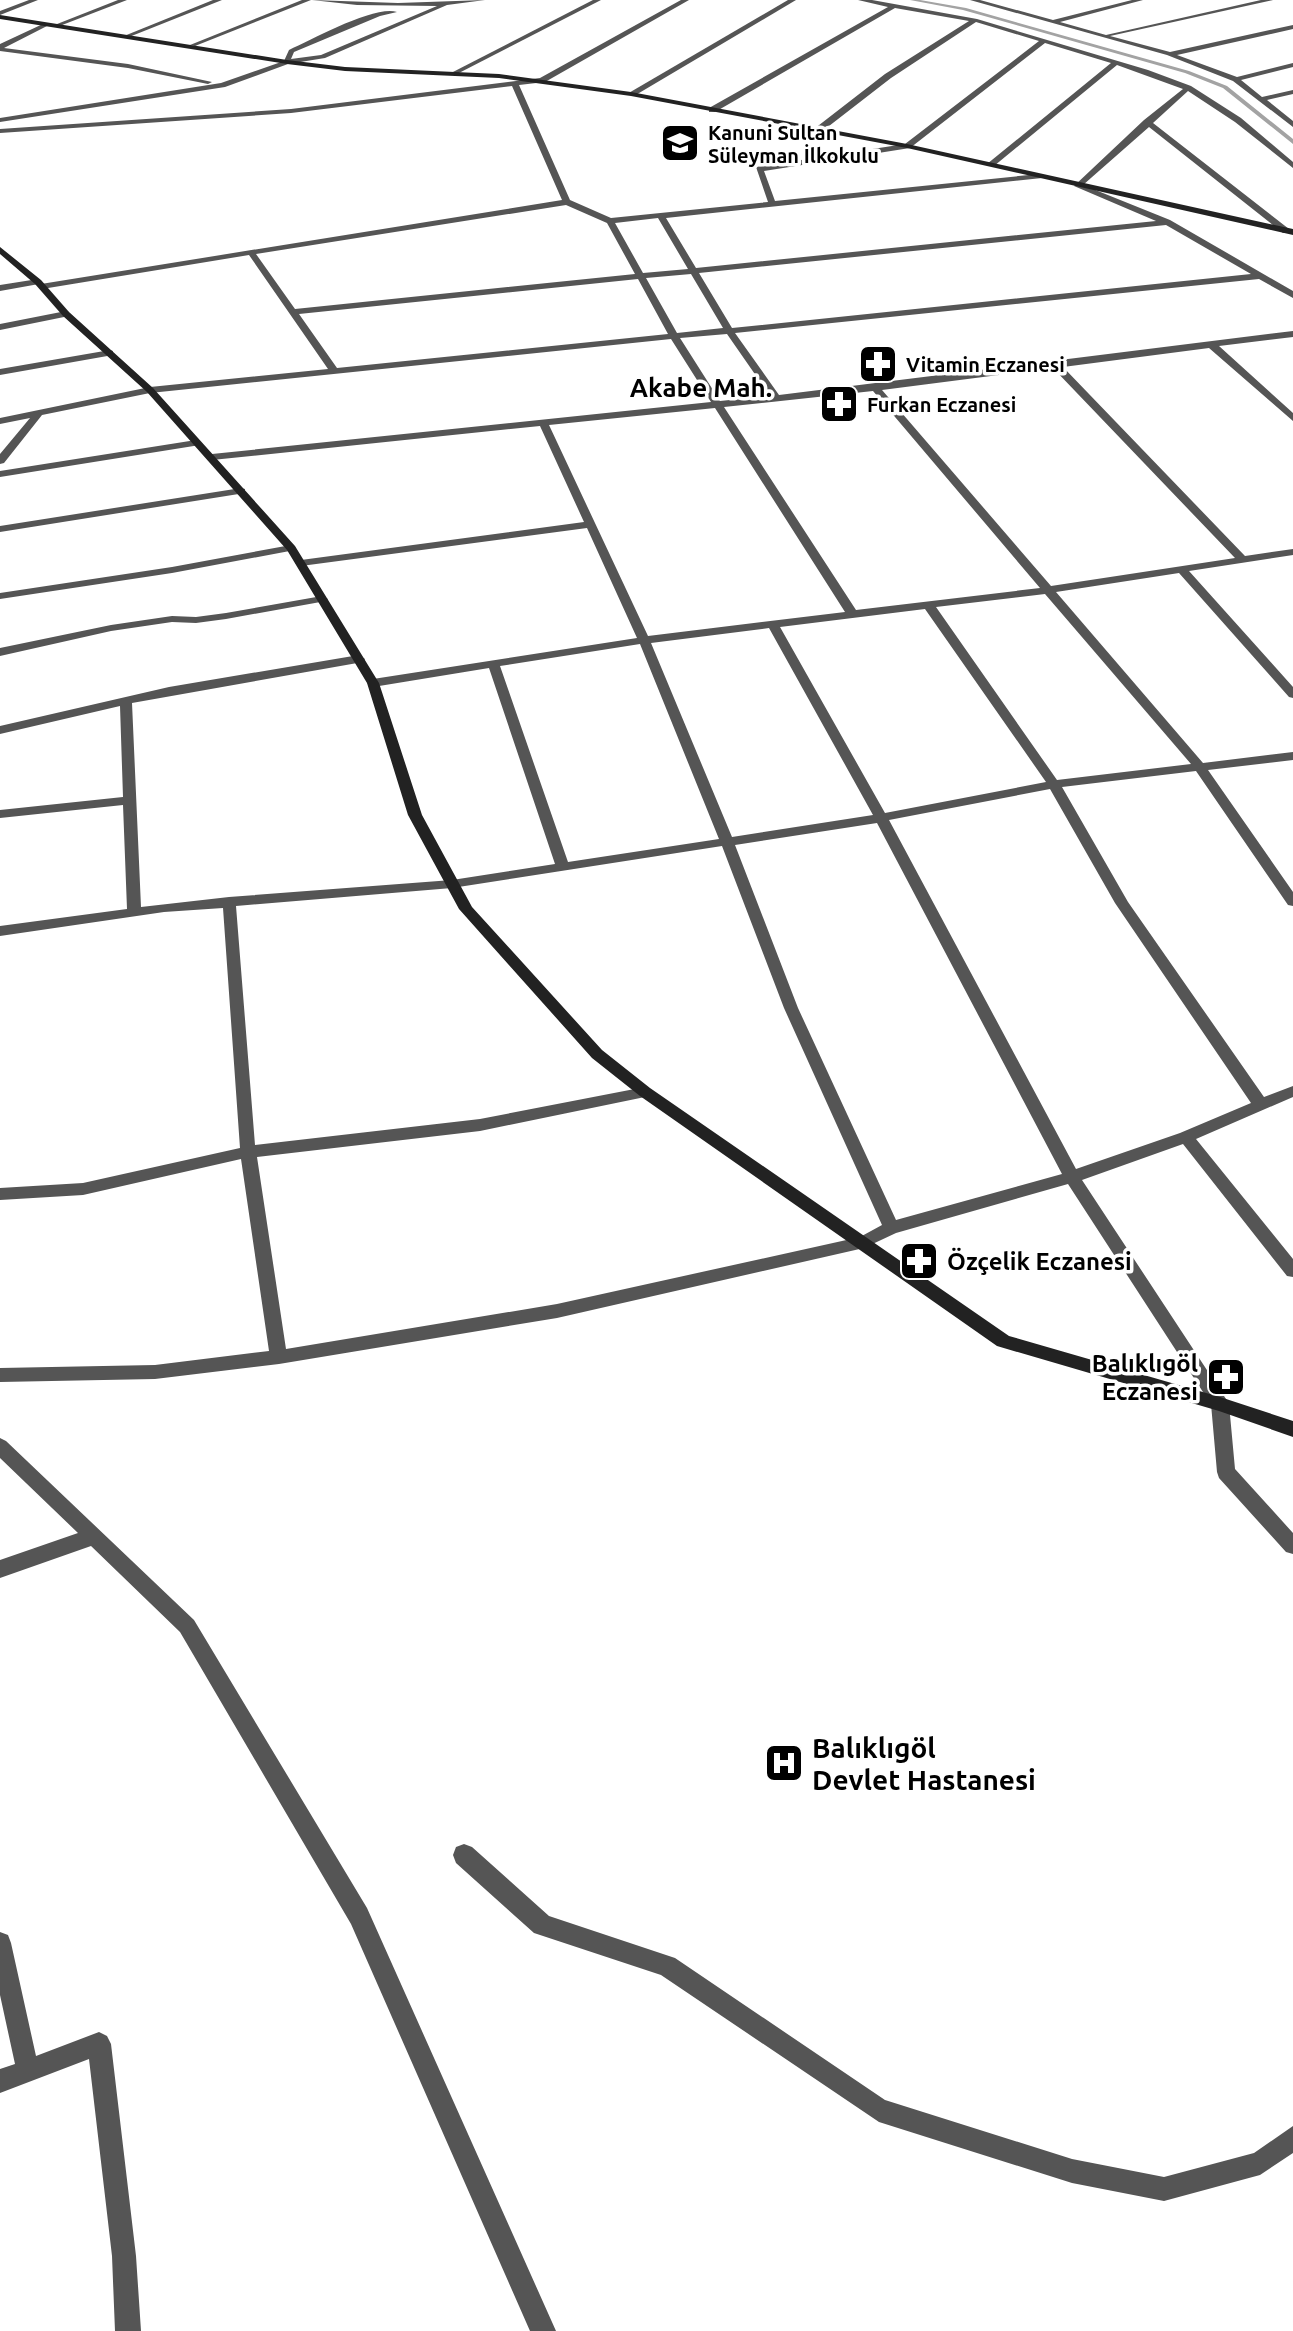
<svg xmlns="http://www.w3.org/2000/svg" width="1293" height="2331" viewBox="0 0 1293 2331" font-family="Ubuntu,sans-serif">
<rect width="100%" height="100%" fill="#fff"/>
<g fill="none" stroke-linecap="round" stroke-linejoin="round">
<!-- stream -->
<path fill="#a3a3a3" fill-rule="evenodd" d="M910 0H920L966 8 1189 71 1227 86 1293 139V144L1223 88 1185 73 963 10Z"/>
<!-- lane -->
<g fill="#555" fill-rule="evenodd">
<path d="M1220 1397 1226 1399 1229 1404 1235 1469 1293 1533V1554L1286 1552 1219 1478 1217 1472 1211 1404 1214 1399Z"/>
<path d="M464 1844 472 1847 549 1916 675 1958 885 2100 1072 2159 1164 2177 1254 2153 1293 2126V2153L1260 2175 1164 2201 1072 2183 879 2122 661 1975 534 1933 456 1863 453 1855 456 1847Z"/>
</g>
<!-- street -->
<g fill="#555" fill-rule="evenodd">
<path d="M29 0H38L0 15V11Z"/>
<path d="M118 0H127L57 27 52 26Z"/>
<path d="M213 0H222L129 37 124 36Z"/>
<path d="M302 0H311L195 46 190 45Z"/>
<path d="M312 0 398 3 485 0 447 5 325 58 288 64 225 87 0 122V118L221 83 284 61 289 50C313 39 375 5 397 12L380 16 294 52 291 59 321 55 437 6 357 5Z"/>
<path d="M593 0H601L457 74 451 73Z"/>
<path d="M681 0H689L545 82 519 85 570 200 611 218 768 202 756 167 905 144 1039 41 976 22 891 78 820 133H814V129L885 74 969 21 895 8 715 112H709V108L888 7 858 0H872L977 19 1148 70 1191 86 1241 118 1293 162V168L1235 122 1188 91 1153 123 1289 229V233H1283L1149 127 1083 185 1170 220 1293 291V298L1259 279 735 333 779 395 1293 331V337L1219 346 1293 413V421L1209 348 1063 367 1245 556 1293 549V555L1189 571 1293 687V698L1289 697 1179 573 1056 592 1203 763 1293 752V760L1208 770 1293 892V906L1288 905 1196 771 1062 787 1128 902 1264 1097 1293 1086V1097L1196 1139 1293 1259V1277L1287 1276 1183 1144 1082 1180 1226 1399 1229 1404 1226 1409 1220 1411 1214 1409 1068 1184 896 1233 864 1248 557 1318 279 1364 155 1379 0 1382V1368L155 1365 269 1351 241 1159 83 1195 0 1200V1188L83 1183 240 1148 223 908 164 912 0 936V926L127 909 123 805 0 818V810L123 797 120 706 0 734V726L169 687 359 655 365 659 363 662 132 703 141 907 229 897 452 880 555 864 489 668 373 687 367 683 373 679 637 638 587 528 301 566 295 563 301 560 584 522 540 426 212 460 207 457 212 454 711 402 671 339 150 393 42 415 4 463 0 464V454L30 418 0 424V418L150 387 328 369 249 255 42 289 39 284 0 291V285L38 279 41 284 562 200 512 86 291 113 0 133V129L291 109 540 78ZM1045 43 1111 63 987 164 994 166 1117 65 1183 89 1144 120 1074 186 1156 221 696 268 666 218 1042 178 1039 174 775 201 764 171 910 148ZM566 205 607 223 635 274 295 309 256 254ZM658 218 688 269 643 273 615 223ZM1166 225 1251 274 732 328 699 273ZM691 274 723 328 677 333 646 278ZM638 279 668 334 337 368 299 314ZM727 334 770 396 720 401 680 338ZM1053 368 1235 558 1051 586 882 390ZM873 391 1040 588 856 610 724 407ZM715 408 845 612 648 636 549 425ZM1045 594 1191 764 1057 780 936 607ZM925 609 1046 782 885 813 780 627ZM769 628 873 815 732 837 651 643ZM640 644 719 839 568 862 500 666ZM1050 789 1115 903 1251 1103 1180 1133 1076 1169 889 820ZM877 823 1062 1174 896 1220 798 1008 735 845ZM722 846 784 1008 882 1225 860 1237 557 1304 286 1349 257 1157 480 1131 645 1097 653 1092 645 1087 480 1119 255 1145 236 906 452 888Z"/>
<path d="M788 0H796L634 96 627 94Z"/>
<path d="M970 0H980L1053 20 1132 0H1143L1060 22 1106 35 1261 0H1273L1110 36 1170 52 1293 25V29L1177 55 1237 77 1293 63V67L1241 80 1262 97 1293 90V94L1267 100 1293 121V127L1233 81 1167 55Z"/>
<path d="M45 23 47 26 4 48 128 64 212 82 208 84 128 68 0 51V44Z"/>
<path d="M66 311 69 312V316L0 330V324Z"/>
<path d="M110 350 113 351V355L0 375V369Z"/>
<path d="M196 440 200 441V445L0 477V471Z"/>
<path d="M241 488 245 489V493L0 532V526Z"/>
<path d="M291 545 296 548 295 550 172 573 0 599V593L172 567Z"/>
<path d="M322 596 328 599 326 601 226 619 196 623 172 622 111 631 0 656V648L111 625 172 616 196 617 226 613Z"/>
<path d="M0 1438 6 1441 194 1620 367 1908 556 2331H530L351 1924 180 1632 91 1546 0 1578V1560L78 1533 0 1458Z"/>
<path d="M0 1932 8 1935 11 1943 36 2056 99 2032 107 2036 111 2044 136 2256 141 2331H115L112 2256 89 2059 0 2093V2069L15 2064 0 1995Z"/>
</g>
<!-- secondary -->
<g fill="#222" fill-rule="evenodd">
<path d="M0 15 287 60 345 67 499 74 631 92 907 144 1293 229V235L907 148 631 96 499 78 345 71 287 64 0 19Z"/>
<path d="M0 247 41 280 69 312 153 388 295 546 379 683 422 815 472 907 602 1050 650 1088 1009 1336 1220 1397 1293 1421V1437L1219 1411 997 1346 640 1096 592 1058 459 909 408 815 367 683 287 550 147 392 63 316 35 284 0 254Z"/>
</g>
</g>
<!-- icons -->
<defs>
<symbol id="school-square" viewBox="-11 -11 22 22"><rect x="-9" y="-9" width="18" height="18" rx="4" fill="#000" stroke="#fff"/><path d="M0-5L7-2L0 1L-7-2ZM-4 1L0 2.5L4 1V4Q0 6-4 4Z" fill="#fff"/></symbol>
<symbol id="pharmacy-square" viewBox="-11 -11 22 22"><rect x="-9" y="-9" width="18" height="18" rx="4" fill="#000" stroke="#fff"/><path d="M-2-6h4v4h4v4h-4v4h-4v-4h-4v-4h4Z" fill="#fff"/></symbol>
<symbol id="hospital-square" viewBox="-11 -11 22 22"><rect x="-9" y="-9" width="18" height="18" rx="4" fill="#000" stroke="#fff"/><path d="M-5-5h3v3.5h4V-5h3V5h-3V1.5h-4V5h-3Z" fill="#fff"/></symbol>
</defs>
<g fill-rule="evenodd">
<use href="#school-square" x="658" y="121" width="44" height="44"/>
<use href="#pharmacy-square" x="856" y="342" width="44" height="44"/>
<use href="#pharmacy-square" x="817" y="382" width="44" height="44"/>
<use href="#pharmacy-square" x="897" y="1239" width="44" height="44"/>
<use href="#pharmacy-square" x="1204" y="1355" width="44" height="44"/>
<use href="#hospital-square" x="762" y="1741" width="44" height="44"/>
</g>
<g text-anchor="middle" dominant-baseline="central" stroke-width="7" stroke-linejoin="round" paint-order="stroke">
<!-- far-poi labels -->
<g font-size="20" font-weight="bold" fill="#000" stroke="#fff" text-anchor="start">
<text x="708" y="132">Kanuni Sultan<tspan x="708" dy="23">Süleyman İlkokulu</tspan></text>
<text x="906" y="364">Vitamin Eczanesi</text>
<text x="867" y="404">Furkan Eczanesi</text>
</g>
<!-- poi labels -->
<g font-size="24" font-weight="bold" fill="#000" stroke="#fff" text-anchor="start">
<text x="947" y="1261">Özçelik Eczanesi</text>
<text x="1198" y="1363" text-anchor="end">Balıklıgöl<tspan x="1198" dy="28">Eczanesi</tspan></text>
</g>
<!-- far-district labels -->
<g font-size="26" font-weight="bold" fill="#000" stroke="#fff">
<text x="701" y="387">Akabe Mah.</text>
</g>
<!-- near-poi labels -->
<g font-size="28" font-weight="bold" fill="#000" stroke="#fff" text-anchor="start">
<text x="812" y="1747">Balıklıgöl<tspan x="812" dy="32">Devlet Hastanesi</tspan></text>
</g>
</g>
</svg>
